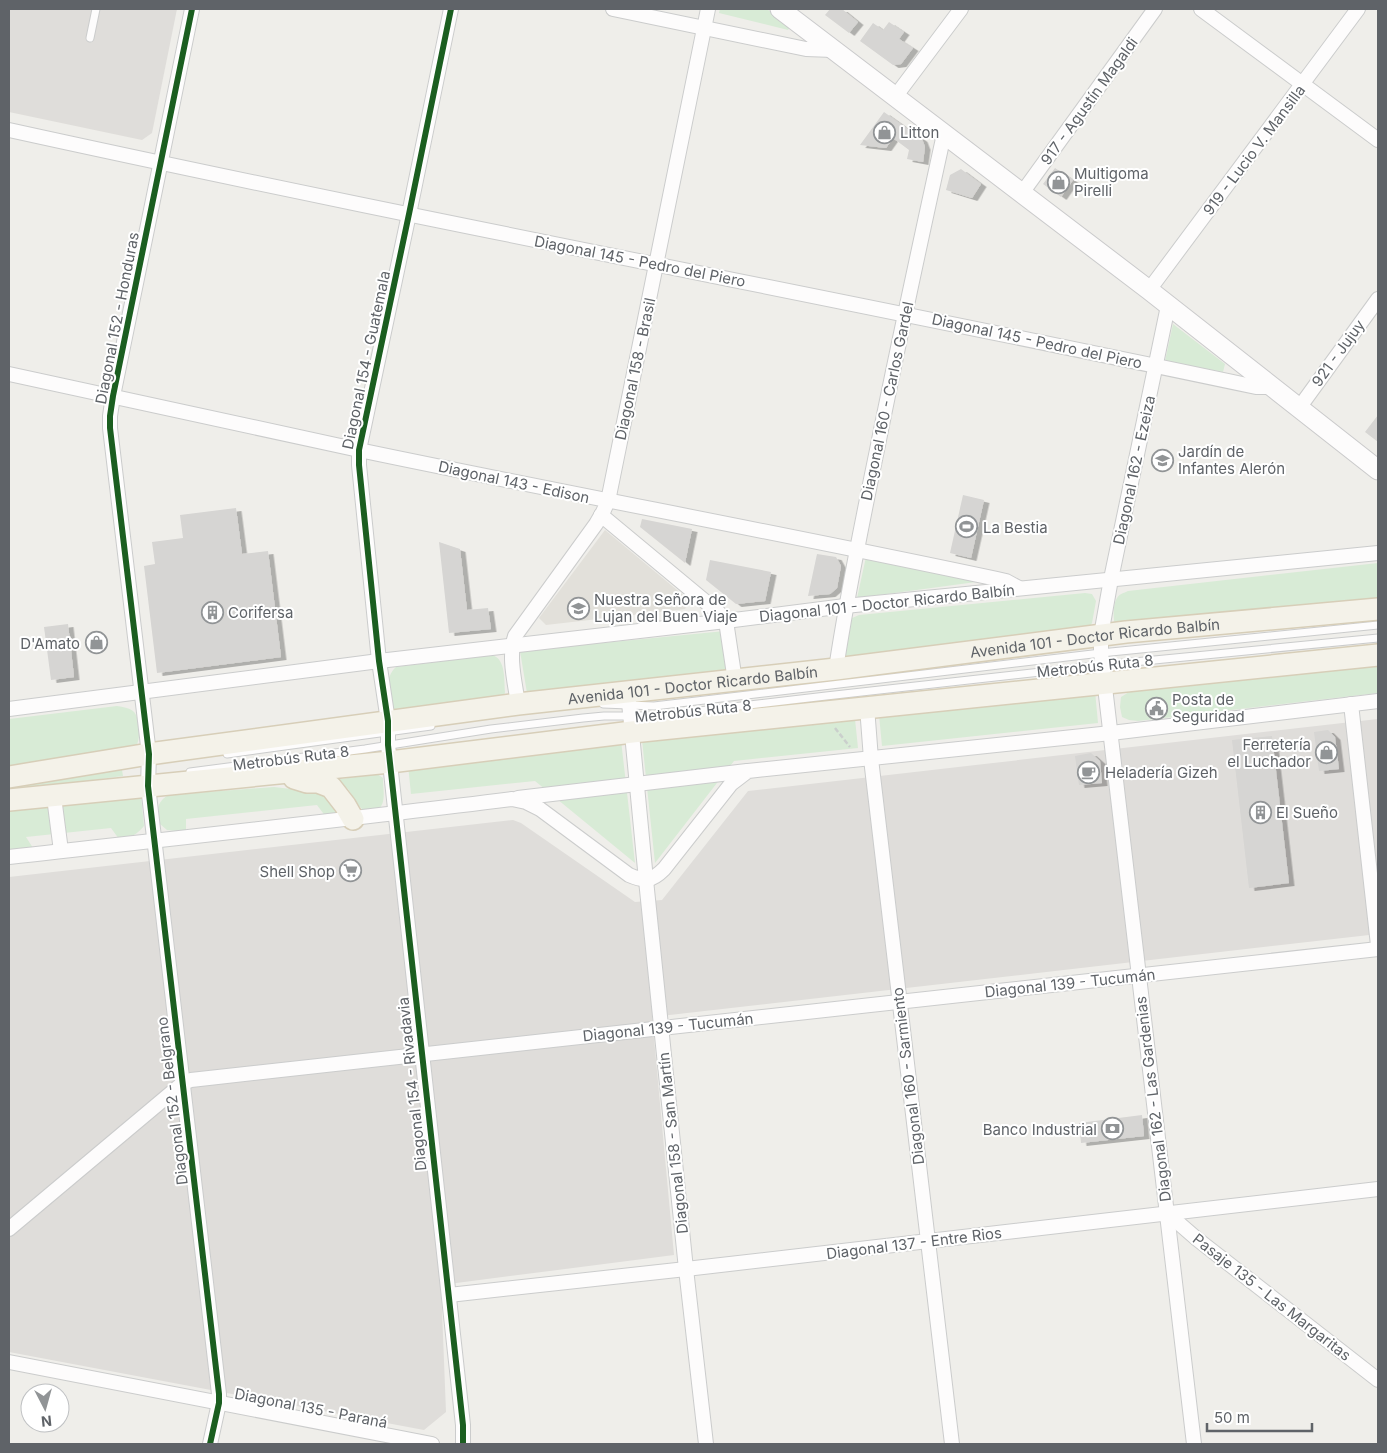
<svg xmlns="http://www.w3.org/2000/svg" width="1387" height="1453" viewBox="0 0 1387 1453" font-family="Inter,sans-serif">
<defs>
<filter id="shadow"><feDropShadow dx="5.5" dy="3" stdDeviation="0" flood-color="#0004"/></filter>
</defs>
<rect width="100%" height="100%" fill="#efeeea"/>
<!-- industrial -->
<g fill="#dfddda">
<path d="M9 9H177L152 133 142 140 9 112Z"/>
<path d="M1378 719V934L652 1017 674 1255 441 1285 446 1412 424 1430 9 1352V877L513 820 521 823 635 902 662 900 748 791Z"/>
</g>
<!-- education -->
<path fill="#e2e0da" d="M605 530 689 600 685 609 546 625 539 618Z"/>
<!-- green -->
<g fill="#d8ebd6">
<path d="M720 9H767L790 27 788 30 719 13Z"/>
<path d="M1173 324 1225 364 1223 372 1165 361Z"/>
<path d="M866 557 976 582 857 598Z"/>
<path d="M1378 563V599L1115 625C1113 619 1113 604 1117 598 1119 594 1124 593 1128 591Z"/>
<path d="M1085 593 1092 594 1096 601 1092 623 1089 628 848 659 843 653 850 619 859 615Z"/>
<path d="M725 631 728 670 527 693 520 651Z"/>
<path d="M492 655C506 659 504 680 505 692L504 697 395 711 391 708C389 693 384 678 396 667Z"/>
<path d="M1378 664V693L1138 721 1129 720 1122 717 1120 707 1121 697 1129 692Z"/>
<path d="M1095 691 1098 723 882 746 879 715Z"/>
<path d="M117 706C123 707 129 708 133 711 140 717 141 739 136 746L9 770V719Z"/>
<path d="M855 719 858 748 734 761 655 863 642 740Z"/>
<path d="M621 740 635 863 535 781 411 794 408 765Z"/>
<path d="M122 770 123 776 9 791V786Z"/>
<path d="M377 774 383 778C383 791 387 803 377 811H364L360 807 348 789 334 780Z"/>
<path d="M274 787 325 793 340 808 336 816 326 817 317 805 186 819V832L167 830 160 824C158 810 155 804 168 795Z"/>
<path d="M141 796 144 826C137 834 129 840 119 839L111 828 26 837 33 848 9 850V810Z"/>
</g>
<!-- building -->
<g fill="#d6d5d3" filter="url(#shadow)">
<path d="M830 9H842L858 22 849 33 825 15Z"/>
<path d="M889 22 904 32 899 39 913 48 901 64 893 65 860 41 873 23 883 30Z"/>
<path d="M884 112 922 139 925 147 923 162 907 159 909 150 893 138 886 148 860 145Z"/>
<path d="M1055 168 1073 180 1061 197 1043 184Z"/>
<path d="M961 169 981 184 972 198 946 190 950 175Z"/>
<path d="M1378 415V442L1365 432Z"/>
<path d="M963 495 984 500 971 558 950 553Z"/>
<path d="M236 508 242 554 268 551 281 657 157 673 144 566 155 564 152 542 183 538 180 515Z"/>
<path d="M642 519 692 529 685 563 640 527Z"/>
<path d="M439 542 460 549 467 610 488 608 491 629 449 633Z"/>
<path d="M817 554 836 557 841 566 837 588 830 594 808 596Z"/>
<path d="M710 560 771 572 765 601 736 604 706 580Z"/>
<path d="M68 624 74 677 51 680 44 627Z"/>
<path d="M1328 730 1335 737 1339 769 1319 771 1314 732Z"/>
<path d="M1272 736 1289 883 1249 888 1232 740Z"/>
<path d="M1091 753 1100 761 1102 783 1079 785 1075 756Z"/>
<path d="M1142 1115 1144 1136 1081 1143 1079 1123Z"/>
</g>
<g fill="none" stroke-linecap="round" stroke-linejoin="round">
<defs>
<g id="service">
<path d="M90 38 96 9"/>
<path d="M603 704 654 706 1101 653 1378 625"/>
<path d="M227 754 431 726"/>
<path d="M190 772 365 749 491 729 583 718 604 716H657L826 696 1103 665 1378 638"/>
</g>
<g id="minor">
<path d="M192 9 113 396 110 416V428L149 754 148 786 219 1394V1403L210 1444"/>
<path d="M451 9 409 214 359 450V465L379 661 388 721V745L463 1425V1444"/>
<path d="M613 9 806 49 833 50"/>
<path d="M1201 9 1378 140"/>
<path d="M895 97 961 9"/>
<path d="M9 130C423 221 841 299 1256 387H1272"/>
<path d="M1022 193 1155 9"/>
<path d="M1149 290 1358 9"/>
<path d="M1168 306 1111 579 1101 635V653L1194 1444"/>
<path d="M9 374C126 399 242 425 359 450 574 495 791 535 1006 581L1019 588"/>
<path d="M1299 408 1378 299"/>
<path d="M601 515 719 613 726 621 735 681"/>
<path d="M836 669C847 595 862 523 877 450 898 344 921 239 944 134"/>
<path d="M628 692 646 880 686 1269 706 1444"/>
<path d="M518 704C515 682 508 658 515 636L596 524 603 512 608 501 708 9"/>
<path d="M1351 704 1378 945"/>
<path d="M867 707 871 759 952 1444"/>
<path d="M9 709 379 661 726 621 845 606 1378 553"/>
<path d="M54 797 61 851"/>
<path d="M518 798 747 771"/>
<path d="M9 857C177 838 345 820 512 799L526 802 540 809 629 875C645 882 652 881 664 869L731 784 748 771 1111 733 1378 701"/>
<path d="M1167 1213 1197 1239 1378 1380"/>
<path d="M9 1229 183 1083 191 1080 1378 949"/>
<path d="M449 1295 686 1269 1378 1189"/>
<path d="M9 1362 432 1444"/>
</g>
<path id="secondary" d="M780 9 1149 290 1378 470"/>
<g id="primary">
<path id="s1" d="M9 777 149 754 518 704 836 669 1126 632 1378 609"/>
<path d="M294 778 307 782H318L331 787 345 805 353 819"/>
<path d="M9 800 390 762 632 732 1378 655"/>
</g>
</defs>
<!-- service casing -->
<use href="#service" stroke="#cbcccc" stroke-width="9"/>
<!-- minor casing -->
<use href="#minor" stroke="#cbcccc" stroke-width="16"/>
<!-- secondary casing -->
<use href="#secondary" stroke="#cacacb" stroke-width="21"/>
<!-- primary casing -->
<use href="#primary" stroke="#d7ceb8" stroke-width="24"/>
<!-- path -->
<path stroke="#cacfcc" stroke-width="2.5" stroke-dasharray="5 2.5" stroke-linecap="butt" d="M835 728 850 747"/>
<!-- service -->
<use href="#service" stroke="#fdfcfc" stroke-width="7"/>
<!-- minor -->
<use href="#minor" stroke="#fdfcfc" stroke-width="14"/>
<!-- secondary -->
<use href="#secondary" stroke="#fdfcfc" stroke-width="19"/>
<!-- primary -->
<use href="#primary" stroke="#f4f2e9" stroke-width="21"/>
<defs>
<g id="cycleway">
<path d="M192 9 113 396 110 416V428L149 754 148 786 219 1394V1403L210 1444"/>
<path d="M451 9 409 214 359 450V465L379 661 388 721V745L463 1425V1444"/>
</g>
</defs>
<!-- cycleway casing -->
<use href="#cycleway" stroke="#fff" stroke-width="9"/>
<!-- cycleway -->
<use href="#cycleway" stroke="#1b5e20" stroke-width="6"/>
</g>
<!-- icons -->
<defs>
<symbol id="shop-ring" viewBox="-11 -11 22 22"><circle r="9.5" fill="#fff" stroke="#919496" stroke-width="1.5"/><path d="M-5-2.5h2.3a2.7 3.5 0 0 1 5.4 0H5L5.5 6h-11ZM-1.5-2.5h3a1.5 2.3 0 0 0-3 0Z" fill="#919496"/></symbol>
<symbol id="school-ring" viewBox="-11 -11 22 22"><circle r="9.5" fill="#fff" stroke="#919496" stroke-width="1.5"/><path d="M0-5L7-2L0 1L-7-2ZM-4 1L0 2.5L4 1V4Q0 6-4 4Z" fill="#919496"/></symbol>
<symbol id="stadium-ring" viewBox="-11 -11 22 22"><circle r="9.5" fill="#fff" stroke="#919496" stroke-width="1.5"/><path d="M0-5a6.5 5 0 1 0 0 10a6.5 5 0 1 0 0-10ZM-3.5-1.8h7v3.6h-7Z" fill="#919496"/></symbol>
<symbol id="building-ring" viewBox="-11 -11 22 22"><circle r="9.5" fill="#fff" stroke="#919496" stroke-width="1.5"/><path d="M-4-6H4V6H1V3H-1V6H-4ZM-2.5-4.3h1.7v1.8h-1.7ZM.8-4.3h1.7v1.8H.8ZM-2.5-1h1.7V.8h-1.7ZM.8-1h1.7V.8H.8Z" fill="#919496"/></symbol>
<symbol id="civic-ring" viewBox="-11 -11 22 22"><circle r="9.5" fill="#fff" stroke="#919496" stroke-width="1.5"/><path d="M-.6-6.5H3V-4.5H.6V-3L4-1V1h2V6H-6V1h2V-1L-.6-3ZM-1.2 2.5V6h2.4V2.5Z" fill="#919496"/></symbol>
<symbol id="cafe-ring" viewBox="-11 -11 22 22"><circle r="9.5" fill="#fff" stroke="#919496" stroke-width="1.5"/><path d="M-5.5-4.5H6V0H3Q3 3.5 0 3.5H-2.5Q-5.5 3.5-5.5 0ZM3-3.2v2h1.7v-2ZM-6 4.5H4V6H-6Z" fill="#919496"/></symbol>
<symbol id="supermarket-ring" viewBox="-11 -11 22 22"><circle r="9.5" fill="#fff" stroke="#919496" stroke-width="1.5"/><path d="M-6-5.5h2.5l.6 2H6L4.5 2H-2.5L-4.4-4H-6ZM-1.5 3.2a1.3 1.3 0 1 0 .1 0ZM3 3.2a1.3 1.3 0 1 0 .1 0Z" fill="#919496"/></symbol>
<symbol id="bank-ring" viewBox="-11 -11 22 22"><circle r="9.5" fill="#fff" stroke="#919496" stroke-width="1.5"/><path d="M-6-4H6V4H-6ZM0-2.3a2.3 2.3 0 1 0 0 4.6a2.3 2.3 0 1 0 0-4.6Z" fill="#919496"/></symbol>
</defs>
<g fill-rule="evenodd">
<use href="#shop-ring" x="872" y="120" width="25" height="25"/>
<use href="#shop-ring" x="1046" y="170" width="25" height="25"/>
<use href="#school-ring" x="1150" y="448" width="25" height="25"/>
<use href="#stadium-ring" x="954" y="514" width="25" height="25"/>
<use href="#school-ring" x="566" y="596" width="25" height="25"/>
<use href="#building-ring" x="200" y="600" width="25" height="25"/>
<use href="#shop-ring" x="84" y="630" width="25" height="25"/>
<use href="#civic-ring" x="1144" y="696" width="25" height="25"/>
<use href="#shop-ring" x="1314" y="740" width="25" height="25"/>
<use href="#cafe-ring" x="1076" y="760" width="25" height="25"/>
<use href="#building-ring" x="1248" y="800" width="25" height="25"/>
<use href="#supermarket-ring" x="338" y="858" width="25" height="25"/>
<use href="#bank-ring" x="1100" y="1116" width="25" height="25"/>
</g>
<g text-anchor="middle" dominant-baseline="central" stroke-width="4" stroke-linejoin="round" paint-order="stroke">
<!-- street labels -->
<g font-size="15" fill="#5f6368" stroke="#fff">
<text transform="translate(1089 101) rotate(-54)">917 - Agustín Magaldi</text>
<text transform="translate(1254 150) rotate(-53)">919 - Lucio V. Mansilla</text>
<text transform="translate(640 261) rotate(11)">Diagonal 145 - Pedro del Piero</text>
<text transform="translate(117 318) rotate(-79)">Diagonal 152 - Honduras</text>
<text transform="translate(1037 341) rotate(12)">Diagonal 145 - Pedro del Piero</text>
<text transform="translate(1338 353) rotate(-54)">921 - Jujuy</text>
<text transform="translate(366 360) rotate(-78)">Diagonal 154 - Guatemala</text>
<text transform="translate(635 369) rotate(-78)">Diagonal 158 - Brasil</text>
<text transform="translate(887 401) rotate(-78)">Diagonal 160 - Carlos Gardel</text>
<text transform="translate(1134 470) rotate(-78)">Diagonal 162 - Ezeiza</text>
<text transform="translate(514 482) rotate(12)">Diagonal 143 - Edison</text>
<text transform="translate(887 603) rotate(-6)">Diagonal 101 - Doctor Ricardo Balbín</text>
<text stroke="none"><textPath href="#s1" startOffset="1095">Avenida 101 - Doctor Ricardo Balbín</textPath></text>
<text transform="translate(1095 666) rotate(-6)">Metrobús Ruta 8</text>
<text stroke="none"><textPath href="#s1" startOffset="690">Avenida 101 - Doctor Ricardo Balbín</textPath></text>
<text transform="translate(693 711) rotate(-6)">Metrobús Ruta 8</text>
<text transform="translate(291 758) rotate(-7)">Metrobús Ruta 8</text>
<text transform="translate(1070 983) rotate(-6)">Diagonal 139 - Tucumán</text>
<text transform="translate(668 1027) rotate(-6)">Diagonal 139 - Tucumán</text>
<text transform="translate(908 1076) rotate(-97)">Diagonal 160 - Sarmiento</text>
<text transform="translate(412 1084) rotate(-96)">Diagonal 154 - Rivadavia</text>
<text transform="translate(1153 1099) rotate(-97)">Diagonal 162 - Las Gardenias</text>
<text transform="translate(172 1101) rotate(-97)">Diagonal 152 - Belgrano</text>
<text transform="translate(673 1143) rotate(-96)">Diagonal 158 - San Martín</text>
<text transform="translate(914 1243) rotate(-7)">Diagonal 137 - Entre Rios</text>
<text transform="translate(1272 1297) rotate(38)">Pasaje 135 - Las Margaritas</text>
<text transform="translate(311 1408) rotate(11)">Diagonal 135 - Paraná</text>
</g>
<!-- poi labels -->
<g font-size="15" fill="#5f6368" stroke="#fff" text-anchor="start">
<text x="900" y="132">Litton</text>
<text x="1074" y="173">Multigoma<tspan x="1074" dy="17">Pirelli</tspan></text>
<text x="1178" y="451">Jardín de<tspan x="1178" dy="17">Infantes Alerón</tspan></text>
<text x="983" y="527">La Bestia</text>
<text x="594" y="599">Nuestra Señora de<tspan x="594" dy="17">Lujan del Buen Viaje</tspan></text>
<text x="228" y="612">Corifersa</text>
<text x="80" y="643" text-anchor="end">D'Amato</text>
<text x="1172" y="699">Posta de<tspan x="1172" dy="17">Seguridad</tspan></text>
<text x="1311" y="744" text-anchor="end">Ferretería<tspan x="1311" dy="17">el Luchador</tspan></text>
<text x="1105" y="772">Heladería Gizeh</text>
<text x="1276" y="812">El Sueño</text>
<text x="335" y="871" text-anchor="end">Shell Shop</text>
<text x="1097" y="1129" text-anchor="end">Banco Industrial</text>
</g>
</g>
<!-- border -->
<rect width="1387" height="1453" fill="none" stroke="#5f6368" stroke-width="20"/>
<!-- north arrow -->
<g transform="translate(45 1408) rotate(174)"><circle r="24" fill="#ffffff" stroke="#bfc1c3"/>
<path d="M0-4L9 19L0 12L-9 19Z" fill="#919496"/>
<text y="-8" font-size="14" font-weight="bold" text-anchor="middle" fill="#5f6368">N</text>
</g>
<!-- scale -->
<path d="M1207 1423v8h105v-8" fill="none" stroke="#5f6368" stroke-width="2.5"/>
<text x="1214" y="1423" font-size="15" fill="#5f6368" stroke="#ffffff" stroke-width="4" paint-order="stroke">50 m</text>
</svg>
